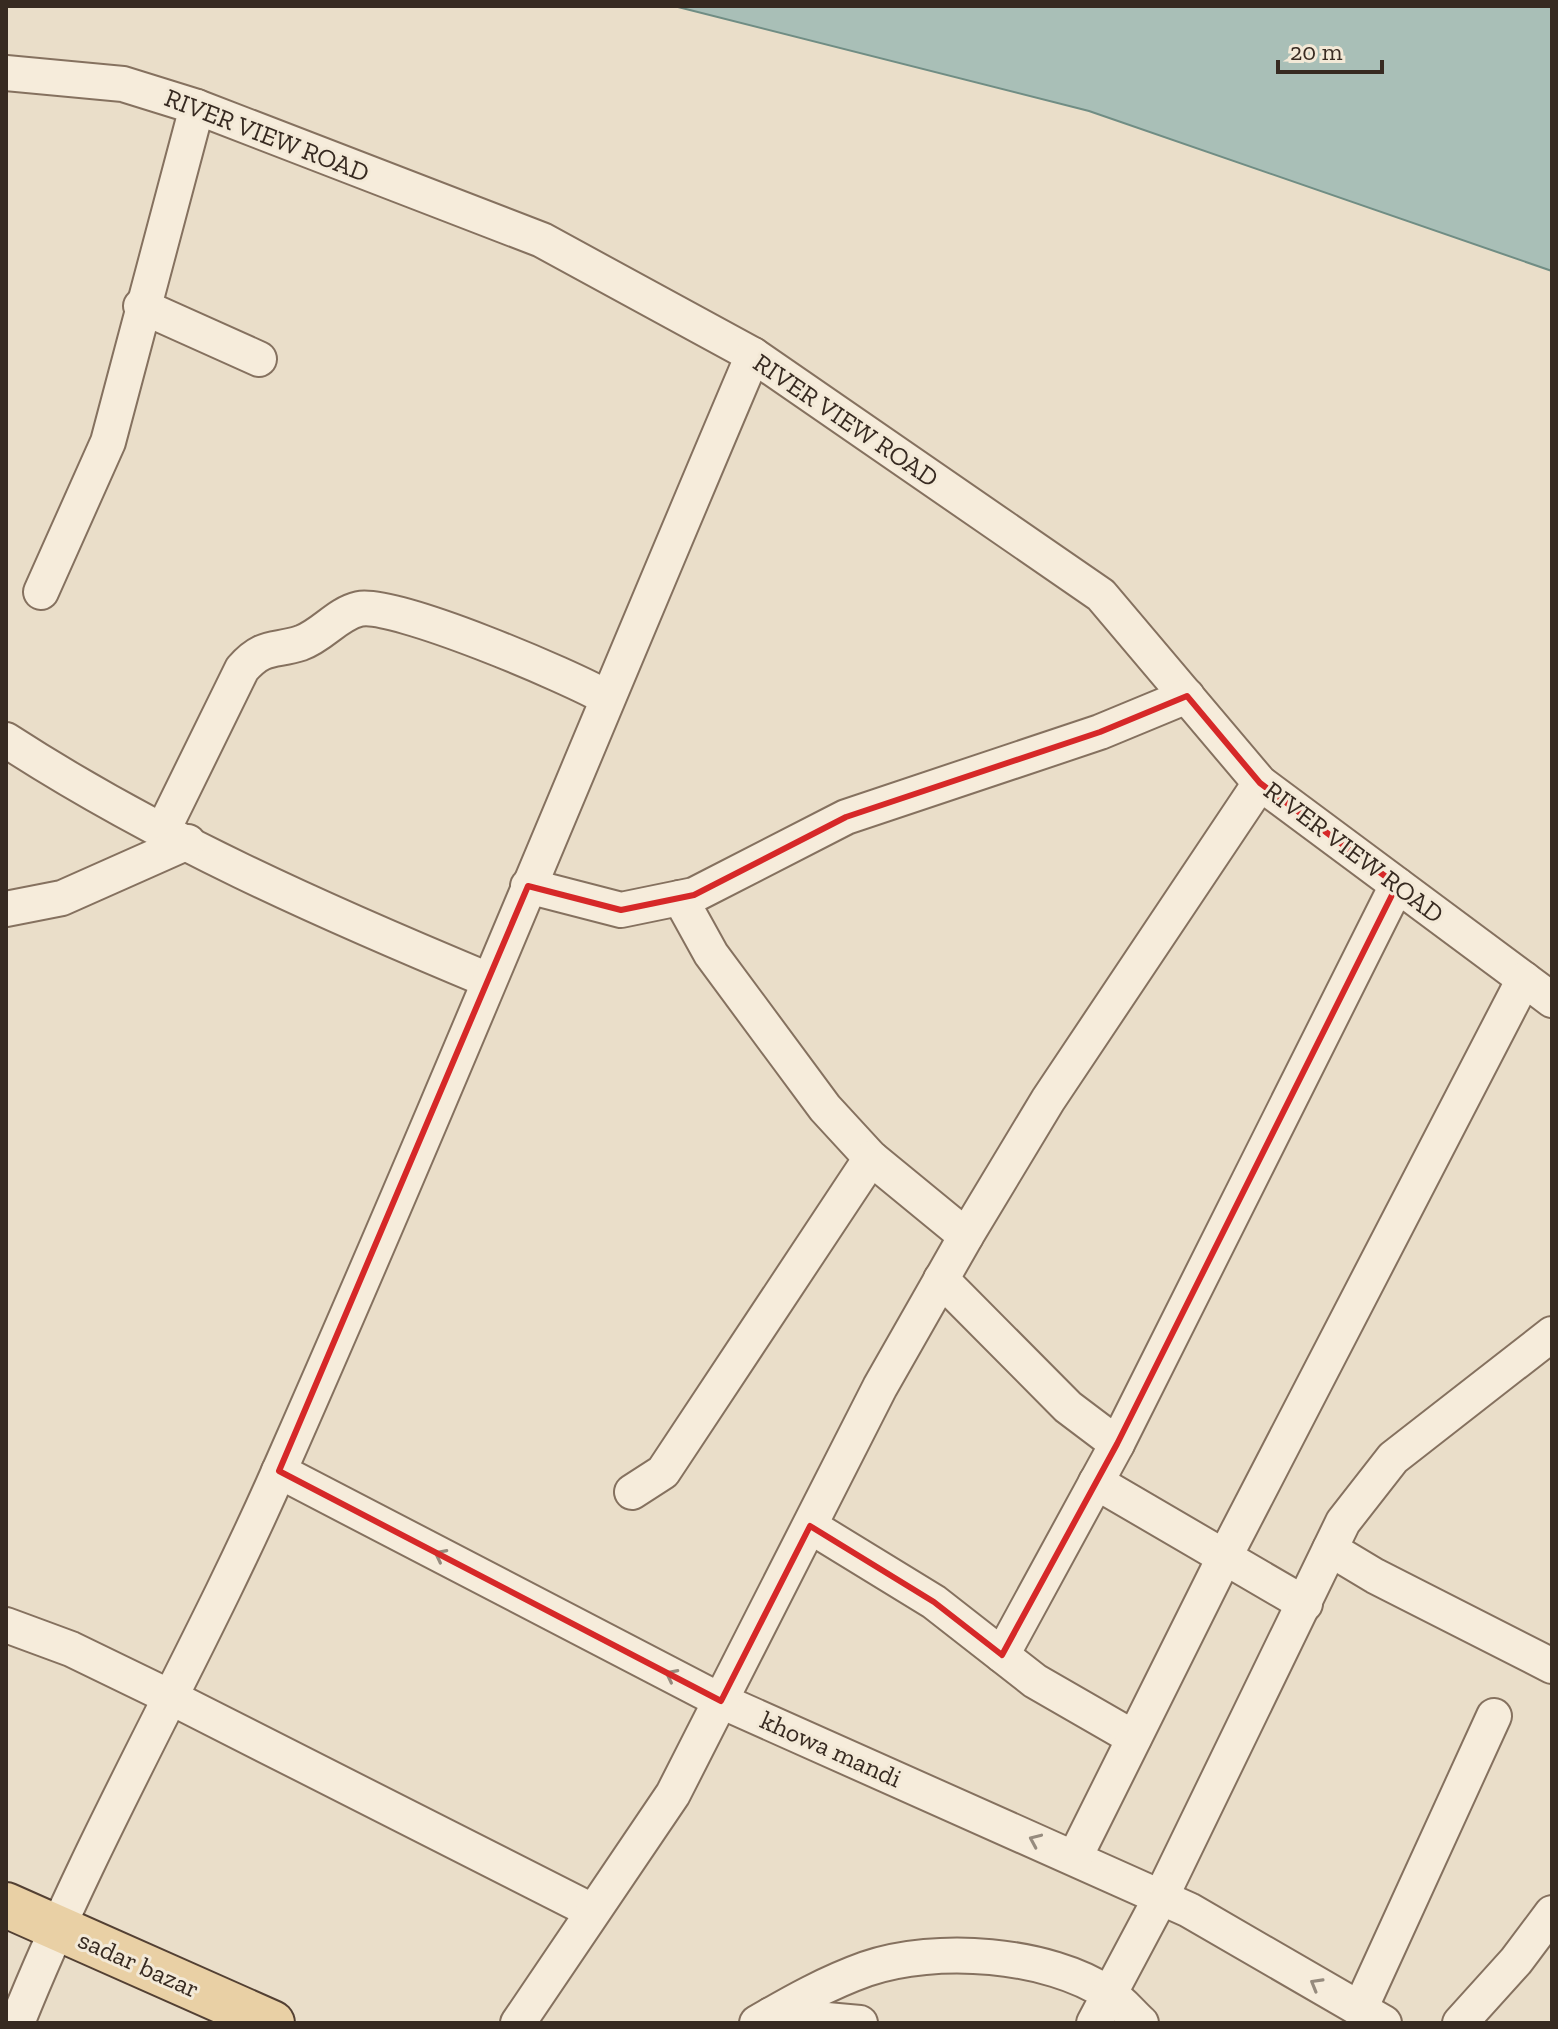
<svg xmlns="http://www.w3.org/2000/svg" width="1558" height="2029" viewBox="0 0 1558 2029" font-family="'Zilla Slab',serif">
<rect width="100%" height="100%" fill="#eadec9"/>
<!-- water -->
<path fill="#a9bfb7" stroke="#708d84" stroke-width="2" d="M674 6H1552V271L1089 111Z"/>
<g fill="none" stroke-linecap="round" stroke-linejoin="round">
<defs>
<g id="minor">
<path d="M6 73 123 84 197 107 542 240 753 355 1101 595 1260 783 1552 1000"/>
<path d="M141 306 259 359"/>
<path d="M41 592 108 442 197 107"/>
<path d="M6 740C157 838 322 911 488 980"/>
<path d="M163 830 242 669C264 644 274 652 301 643 323 635 337 614 359 609 393 601 572 677 607 698"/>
<path d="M528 886 621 910 694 895 846 817 1100 732 1187 696"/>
<path d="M680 898 711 954 825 1108 871 1158 966 1236"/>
<path d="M6 909 62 898 188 842"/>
<path d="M941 1279 1068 1407 1117 1444"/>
<path d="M279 1471 721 1701 1189 1910 1384 2023"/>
<path d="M1096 1482 1305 1604"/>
<path d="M632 1492 663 1472 871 1158"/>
<path d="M810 1526 934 1602 1035 1681 1134 1738"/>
<path d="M1330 1549 1375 1576 1552 1666"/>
<path d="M6 1625 71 1649 172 1698 592 1911"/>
<path d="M1002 1655 1117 1444 1397 885"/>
<path d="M1075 1857 1224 1558 1524 979"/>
<path d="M1360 2009 1494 1716"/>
<path d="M771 2015 860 2023"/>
<path d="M17 2023C93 1833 198 1656 280 1469 443 1100 595 726 753 355"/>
<path d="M518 2023 673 1794 880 1387 966 1236 1048 1100 1260 783"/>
<path d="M757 2023C793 2002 827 1983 866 1969 936 1945 1048 1953 1109 1994 1121 2001 1131 2014 1141 2023"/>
<path d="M1094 2023 1161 1897 1343 1522 1393 1458 1552 1334"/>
<path d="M1460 2023 1516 1961 1552 1913"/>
</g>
<path id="primary" d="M6 1905 272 2023"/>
</defs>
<!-- minor casing -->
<use href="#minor" stroke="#85715f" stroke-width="38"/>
<!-- primary casing -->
<use href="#primary" stroke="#534033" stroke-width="48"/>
<!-- minor -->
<use href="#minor" stroke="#f6ecdb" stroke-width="34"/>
<!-- primary -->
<use href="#primary" stroke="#e9d0a5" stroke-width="44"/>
</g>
<!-- one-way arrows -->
<defs><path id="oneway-chevron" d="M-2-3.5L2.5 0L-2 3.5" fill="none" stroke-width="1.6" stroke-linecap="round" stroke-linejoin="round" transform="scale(2)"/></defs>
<g stroke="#968b7e">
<use href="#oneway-chevron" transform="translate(440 1555) rotate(-153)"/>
<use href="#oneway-chevron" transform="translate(671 1675) rotate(-153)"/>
<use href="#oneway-chevron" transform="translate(1035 1840) rotate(-156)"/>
<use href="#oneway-chevron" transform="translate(1316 1984) rotate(-150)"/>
</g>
<!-- marked area -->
<path fill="none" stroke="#d62828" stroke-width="6" stroke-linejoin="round" d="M1187 696 1260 783 1397 885 1117 1444 1002 1655 934 1602 810 1526 721 1701 279 1471 528 886 621 910 694 895 846 817 1100 732Z"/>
<g text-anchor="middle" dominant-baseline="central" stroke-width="6" stroke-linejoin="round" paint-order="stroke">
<!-- street labels -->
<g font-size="26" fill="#372a21" stroke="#f3e9d7">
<text transform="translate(267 135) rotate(21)">RIVER VIEW ROAD</text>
<text transform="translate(846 420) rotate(34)">RIVER VIEW ROAD</text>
<text transform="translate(1354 852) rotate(37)">RIVER VIEW ROAD</text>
<text transform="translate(831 1749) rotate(24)">khowa mandi</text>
<text transform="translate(139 1964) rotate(24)">sadar bazar</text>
</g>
</g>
<!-- border -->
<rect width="1558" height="2029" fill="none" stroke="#372a21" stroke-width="16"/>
<!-- scale -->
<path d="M1278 60v12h104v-12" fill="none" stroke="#372a21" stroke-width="4"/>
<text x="1290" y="60" font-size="24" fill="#372a21" stroke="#f3e9d7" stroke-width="6" paint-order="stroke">20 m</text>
</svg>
